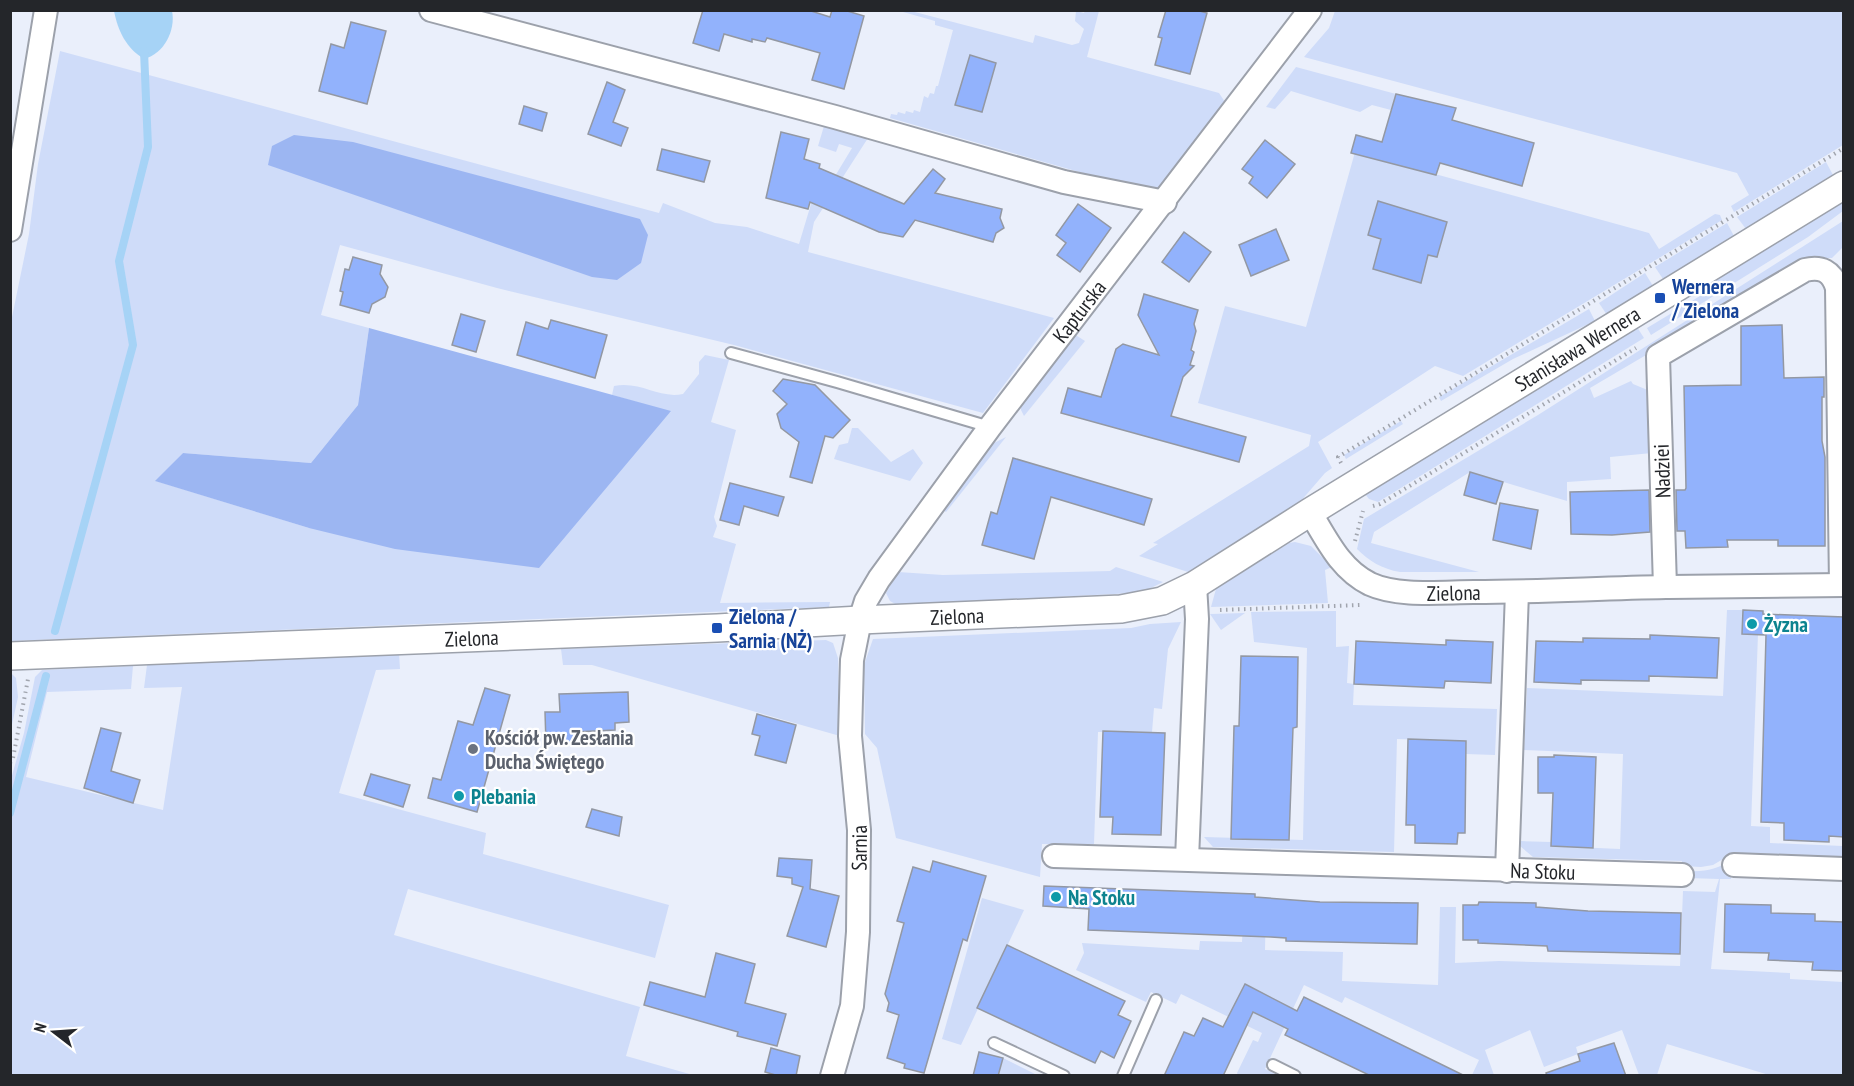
<svg xmlns="http://www.w3.org/2000/svg" width="1854" height="1086" viewBox="0 0 1854 1086" font-family="'PT Sans Narrow',sans-serif">
<rect width="100%" height="100%" fill="#eaeffb"/>
<!-- green -->
<g fill="#cfdcf9">
<path d="M896 10 911 11 1033 43 1035 35 1072 45 1079 43 1084 29 1075 21 1076 11 1084 13 1085 11H1099L1087 57 1219 93 1225 102 1161 188 1132 187 890 118 891 114 897 115 898 112 905 114 906 111 913 113 914 110 920 112 924 96 928 98 930 93 934 94 936 86H938L953 30 935 25V21Z"/>
<path d="M1335 11H1843V145L1734 212 1731 206 1749 195 1737 173 1304 57 1329 28Z"/>
<path d="M60 51 659 213 663 203 715 223 747 227 799 244 814 194 823 196 852 148 839 144 836 152 818 146 824 126 868 138 814 222 808 252 1054 318 983 413 734 345 497 288 340 245 321 315 369 328 358 405 311 463 183 453 156 481 309 528 671 412 612 395 614 386C642 381 658 399 683 394L699 374V362L705 355 729 360 711 422 736 430 714 517 717 526 713 537 736 544 720 603 830 602 829 607 11 641V322L29 234 38 164Z"/>
<path d="M1296 67 1396 94 1391 110 1372 105 1360 112 1291 91 1275 109 1266 107Z"/>
<path d="M1355 152 1649 233 1659 249 1715 214 1720 215 1722 220 1463 376 1435 366 1318 442 1332 468 1325 473 1300 502 1188 572 1139 556 1158 544 1153 543 1309 446 1311 435 1198 403 1225 306 1306 327Z"/>
<path d="M1826 162 1833 175 1746 229 1737 217Z"/>
<path d="M1843 201V211L1808 237 1651 335 1647 328 1705 293 1701 287Z"/>
<path d="M1843 221V247L1832 258H1815L1784 274 1590 388 1594 398 1631 381 1633 384 1650 391 1652 453 1610 457 1611 479 1567 482V501L1470 472 1374 532 1371 543 1479 572H1400C1382 569 1369 561 1357 549L1364 519 1538 415Z"/>
<path d="M1727 223 1734 236 1663 279 1655 267Z"/>
<path d="M1645 273 1653 286 1607 315 1599 303Z"/>
<path d="M1589 309 1595 321 1513 359 1441 401 1439 397Z"/>
<path d="M1637 327 1644 338 1378 502 1369 499 1365 494Z"/>
<path d="M1074 334 1085 341 1024 416 1021 410V403Z"/>
<path d="M1401 421 1403 424 1346 459 1344 455Z"/>
<path d="M852 428H858L891 462 913 449 923 463 910 481 834 459 839 445 848 443Z"/>
<path d="M1006 437 946 512 941 508 988 446Z"/>
<path d="M1295 542 1311 546 1332 567 1325 570 1328 603 1211 607 1216 589 1289 543Z"/>
<path d="M1116 567 1163 582 1149 589 1133 593 897 605 890 601 886 593 898 572 943 575 1110 571Z"/>
<path d="M1727 610H1743L1742 633 1758 634 1751 826 1770 827V843L1843 846V859L1733 853 1713 865 1701 867 1682 866V861L1533 857 1520 846V841L1551 842 1552 846 1620 849 1623 754 1524 750 1527 688 1723 696Z"/>
<path d="M1336 611V647L1349 646 1347 683 1354 684 1353 705 1497 709 1495 755 1466 754V741L1397 739 1394 852 1213 847 1204 837 1303 840 1307 648 1254 642 1251 612Z"/>
<path d="M1245 613 1221 630 1210 614Z"/>
<path d="M1181 622 1168 649 1162 709 1154 708 1152 732H1098L1094 844H1042L1040 877 896 838 877 748 865 734 864 665 873 639 1131 628 1150 624Z"/>
<path d="M826 640 833 643 838 658 840 736 592 665H563L561 649Z"/>
<path d="M399 653 400 669 376 670 339 793 486 833 483 854 669 905 655 958 408 889 394 935 640 1007 626 1056 693 1075 11 1076V779L24 733 35 677 42 670 133 666 131 689 47 692 26 777 163 810 182 687 144 688 147 665Z"/>
<path d="M11 673 16 678 18 697 11 729Z"/>
<path d="M1732 860 1731 879H1720L1711 969 1790 973V979L1843 982V1075H1769L1667 1044 1657 1075H1639L1622 1030 1576 1047 1578 1054 1544 1067 1530 1030 1485 1050 1494 1075H1472L1479 1060 1345 997 1342 1003 1304 985 1265 1069 1278 1075H1238L1237 1073 1253 1040 1258 1042 1262 1033 1181 994 1176 1004 1151 992 1146 1002 1076 970 1084 953 1082 943 1199 950 1200 941 1242 942 1244 900 1266 901 1265 950 1343 952 1342 981 1438 985 1440 907H1456L1455 963 1499 961 1680 966 1683 891 1715 892 1719 879 1687 878 1688 871C1706 872 1717 869 1732 860Z"/>
<path d="M982 898 1024 910 961 1045 942 1039Z"/>
<path d="M1003 1058 1035 1074 1034 1075 998 1076Z"/>
</g>
<!-- forest -->
<g fill="#9cb6f2">
<path d="M294 135 353 142 640 219 648 235 641 263 617 280 592 277 268 165 272 146Z"/>
<path d="M369 328 671 411 539 568 395 549 309 528 155 481 183 453 311 463 358 405Z"/>
</g>
<!-- water -->
<path fill="#a6d3f6" d="M114 11H172C176 30 164 54 144 59 126 48 118 31 114 11Z"/>
<g fill="none" stroke-linecap="round" stroke-linejoin="round">
<!-- stream -->
<g stroke="#a6d3f6" stroke-width="8">
<path d="M55 631 133 345 119 261 148 147 144 51"/>
<path d="M10 813 46 676"/>
</g>
</g>
<!-- building -->
<g fill="#92b2fc" stroke="#9398a3" stroke-width="1.5">
<path d="M703 10H808L830 17 832 10H844L864 16 844 89 812 80 820 53 767 38 765 42 752 39V42L724 34 719 51 693 43Z"/>
<path d="M1166 10H1196L1207 13 1190 74 1155 65 1162 38 1158 37Z"/>
<path d="M351 22 386 31 367 104 319 91 331 44 344 48Z"/>
<path d="M970 55 996 63 982 112 955 105Z"/>
<path d="M607 82 625 90 613 122 628 128 621 146 588 134Z"/>
<path d="M1396 94 1456 108 1452 120 1534 143 1522 186 1440 163 1436 175 1351 153 1356 135 1382 142Z"/>
<path d="M524 106 547 113 542 131 519 124Z"/>
<path d="M781 132 809 139 804 159 820 164 819 168 904 204 933 169 945 179 935 193 1002 209 1000 218 1004 228 996 233 993 242 915 220 903 237 879 232 810 202 808 209 766 198Z"/>
<path d="M1265 140 1295 164 1267 198 1249 183 1253 177 1242 169Z"/>
<path d="M662 149 710 161 704 182 657 170Z"/>
<path d="M1378 201 1447 222 1437 257 1428 255 1421 283 1373 269 1381 239 1368 235Z"/>
<path d="M1078 204 1111 228 1080 272 1057 255 1066 243 1056 235Z"/>
<path d="M1276 229 1289 260 1251 276 1239 245Z"/>
<path d="M1184 232 1211 252 1189 282 1162 262Z"/>
<path d="M353 257 382 265 380 274 388 287 385 297 372 304 369 313 340 305 343 292 340 291 345 269 349 270Z"/>
<path d="M1144 294 1198 310 1194 324 1196 331 1191 350 1194 352 1190 365 1194 366 1183 377 1171 416 1246 437 1239 462 1061 413 1068 388 1101 397 1116 349 1123 344 1159 355 1138 315Z"/>
<path d="M461 314 485 321 476 352 452 345Z"/>
<path d="M551 320 607 335 595 378 517 355 526 322 548 329Z"/>
<path d="M1782 325 1784 378 1824 377V397H1822V441L1825 457V546H1778V540H1727L1728 547 1686 548 1685 531H1677L1676 490H1685L1686 488 1684 386 1741 385V326Z"/>
<path d="M783 379 815 385 850 420 833 438 825 436 812 483 790 477 799 442 781 428 777 414 787 404 773 391Z"/>
<path d="M1013 458 1152 499 1144 525 1051 497 1034 559 982 545 991 512 997 514Z"/>
<path d="M1470 472 1503 482 1496 504 1464 495Z"/>
<path d="M730 483 784 497 778 516 744 506 739 525 720 520Z"/>
<path d="M1649 490 1650 532 1612 535 1571 534 1570 492Z"/>
<path d="M1500 503 1538 510 1531 549 1493 540Z"/>
<path d="M1743 610 1763 611V614L1844 617V837L1829 836V842L1784 840V823L1761 822 1766 635 1742 634Z"/>
<path d="M1650 635 1719 638 1717 678 1649 676V681L1581 680V684L1534 682 1536 641 1583 642V638L1650 639Z"/>
<path d="M1446 640 1493 642 1491 683 1445 681 1444 688 1354 684 1356 641 1446 645Z"/>
<path d="M1241 656 1298 657 1297 727 1293 728 1289 840 1231 839 1234 726H1239Z"/>
<path d="M485 688 510 695 477 812 428 798 433 778 441 780 458 721 473 725Z"/>
<path d="M628 692 629 722 615 723V730L574 732V743L546 744 545 712H560L559 694Z"/>
<path d="M757 714 796 725 786 763 755 755 760 736 752 734Z"/>
<path d="M101 728 121 733 111 771 140 780 133 803 84 788Z"/>
<path d="M1103 731 1165 733 1161 835 1112 834 1113 817H1100Z"/>
<path d="M1408 739 1466 741 1465 833H1458L1457 844 1415 843V825H1406Z"/>
<path d="M1554 755 1596 757 1593 848 1551 846 1553 793H1538V757H1554Z"/>
<path d="M371 774 410 785 403 807 364 795Z"/>
<path d="M592 809 622 817 619 836 586 827Z"/>
<path d="M779 858 812 860 810 889 839 896 826 947 787 936 803 887 792 884V878L777 876Z"/>
<path d="M933 861 986 876 967 941 963 939 924 1073 904 1068 905 1064 887 1058 899 1015 887 1011 889 1003 885 994 904 923 897 921 913 867 930 872Z"/>
<path d="M1044 886 1255 894V897L1320 902 1418 903 1417 944 1286 941V938L1271 937 1088 930 1089 909 1043 906Z"/>
<path d="M1479 902 1536 903V907L1588 911 1681 913 1680 954 1548 951 1547 946 1478 943V940H1463V905H1478Z"/>
<path d="M1725 904 1771 905V913L1815 914V921L1844 922V971L1812 970 1813 962 1768 960 1769 953 1724 952Z"/>
<path d="M1007 945 1125 1001 1118 1015 1131 1021 1114 1058 1101 1051 1095 1063 977 1008Z"/>
<path d="M716 953 755 964 745 1003 786 1014 777 1046 737 1036 738 1032 644 1005 650 982 705 997Z"/>
<path d="M1245 984 1297 1011 1304 997 1465 1076H1371L1285 1035 1288 1029 1253 1012 1223 1076H1164L1184 1032 1194 1036 1203 1018 1223 1027Z"/>
<path d="M1614 1043 1626 1076H1547L1546 1073 1580 1061 1578 1054Z"/>
<path d="M771 1048 800 1056 796 1076H779L765 1072Z"/>
<path d="M979 1052 1003 1058 998 1076H973Z"/>
</g>
<g fill="none" stroke-linecap="round" stroke-linejoin="round">
<defs>
<g id="service">
<path d="M731 353 837 382 990 427"/>
<path d="M994 1043 1064 1076"/>
<path d="M1273 1065 1295 1076"/>
<path d="M1123 1076 1156 1000"/>
</g>
<g id="minor">
<path d="M431 10 835 117 1064 182 1165 202"/>
<path d="M10 230 46 10"/>
<path id="s1" d="M1310 512C1327 540 1340 569 1370 584 1398 597 1443 592 1474 592 1538 592 1602 588 1666 587 1725 586 1784 586 1844 585"/>
<path d="M1665 587 1658 356 1805 270C1821 266 1832 271 1837 288L1841 585"/>
<path id="s2" d="M1054 856 1682 875"/>
<path d="M1187 859 1197 619 1195 585"/>
<path d="M1734 865 1844 869"/>
<path d="M1507 871 1517 592"/>
<path id="s3" d="M832 1076 852 1006 858 932 859 830 850 736 852 660 860 620 866 601 879 579 990 427 1310 10"/>
</g>
<g id="tertiary">
<path id="s4" d="M10 656 717 628 860 620 1121 609 1162 601 1195 585 1310 512 1844 185"/>
</g>
</defs>
<!-- service casing -->
<use href="#service" stroke="#9ca1ab" stroke-width="14"/>
<!-- minor casing -->
<use href="#minor" stroke="#9ca1ab" stroke-width="26"/>
<!-- tertiary casing -->
<use href="#tertiary" stroke="#9ca1ab" stroke-width="30"/>
<!-- path -->
<g stroke="#a1a5ae" stroke-width="4" stroke-dasharray="1.5 4.5" stroke-linecap="butt">
<path d="M1341 463 1338 457 1844 148"/>
<path d="M1373 506 1380 504 1636 348"/>
<path d="M1355 541 1363 511"/>
<path d="M1220 610 1360 605"/>
<path d="M10 763 13 758 28 679"/>
</g>
<!-- service -->
<use href="#service" stroke="#fff" stroke-width="10"/>
<!-- minor -->
<use href="#minor" stroke="#fff" stroke-width="22"/>
<!-- tertiary -->
<use href="#tertiary" stroke="#fff" stroke-width="27"/>
</g>
<!-- markers -->
<g fill="#1a4fb4" stroke="#fff" stroke-width="2">
<rect x="1654" y="292" width="12" height="12" rx="3"/>
<rect x="711" y="622" width="12" height="12" rx="3"/>
</g>
<g fill="#0f9aa8" stroke="#fff" stroke-width="2">
<circle cx="1752" cy="624" r="6"/>
<circle cx="459" cy="796" r="6"/>
<circle cx="1056" cy="897" r="6"/>
</g>
<circle fill="#6b7280" stroke="#fff" stroke-width="2" cx="473" cy="749" r="6"/>
<g text-anchor="middle" dominant-baseline="central" stroke-width="4.5" stroke-linejoin="round" paint-order="stroke">
<!-- transit labels -->
<g font-size="21" font-weight="bold" fill="#164399" stroke="#fff" text-anchor="start">
<text x="1672" y="286">Wernera<tspan x="1672" dy="24">/ Zielona</tspan></text>
<text x="729" y="616">Zielona /<tspan x="729" dy="24">Sarnia (NŻ)</tspan></text>
</g>
<!-- street labels -->
<g font-size="21" fill="#24262a" stroke="#fff">
<text stroke="none"><textPath href="#s3" startOffset="840">Kapturska</textPath></text>
<text stroke="none"><textPath href="#s4" startOffset="1640">Stanisława Wernera</textPath></text>
<text transform="translate(1662 471) rotate(-92)">Nadziei</text>
<text stroke="none"><textPath href="#s1" startOffset="180">Zielona</textPath></text>
<text stroke="none"><textPath href="#s4" startOffset="948">Zielona</textPath></text>
<text stroke="none"><textPath href="#s4" startOffset="462">Zielona</textPath></text>
<text stroke="none"><textPath href="#s3" startOffset="231">Sarnia</textPath></text>
<text stroke="none"><textPath href="#s2" startOffset="489">Na Stoku</textPath></text>
</g>
<!-- culture labels -->
<g font-size="21" font-weight="bold" fill="#0d838f" stroke="#fff" text-anchor="start">
<text x="1764" y="624">Żyzna</text>
<text x="471" y="796">Plebania</text>
<text x="1068" y="897">Na Stoku</text>
</g>
<!-- worship labels -->
<g font-size="21" font-weight="bold" fill="#5b616d" stroke="#fff" text-anchor="start">
<text x="485" y="737">Kościół pw. Zesłania<tspan x="485" dy="24">Ducha Świętego</tspan></text>
</g>
</g>
<!-- border -->
<rect width="1854" height="1086" fill="none" stroke="#24262a" stroke-width="24"/>
<!-- north arrow -->
<g transform="translate(54 1032) rotate(287)" stroke="#ffffff" stroke-width="4.5" paint-order="stroke">
<path d="M0-4.5L10 22L0 15L-10 22Z" fill="#24262a"/>
<text y="-9" font-size="16" font-weight="bold" text-anchor="middle" fill="#24262a">N</text>
</g>
</svg>
